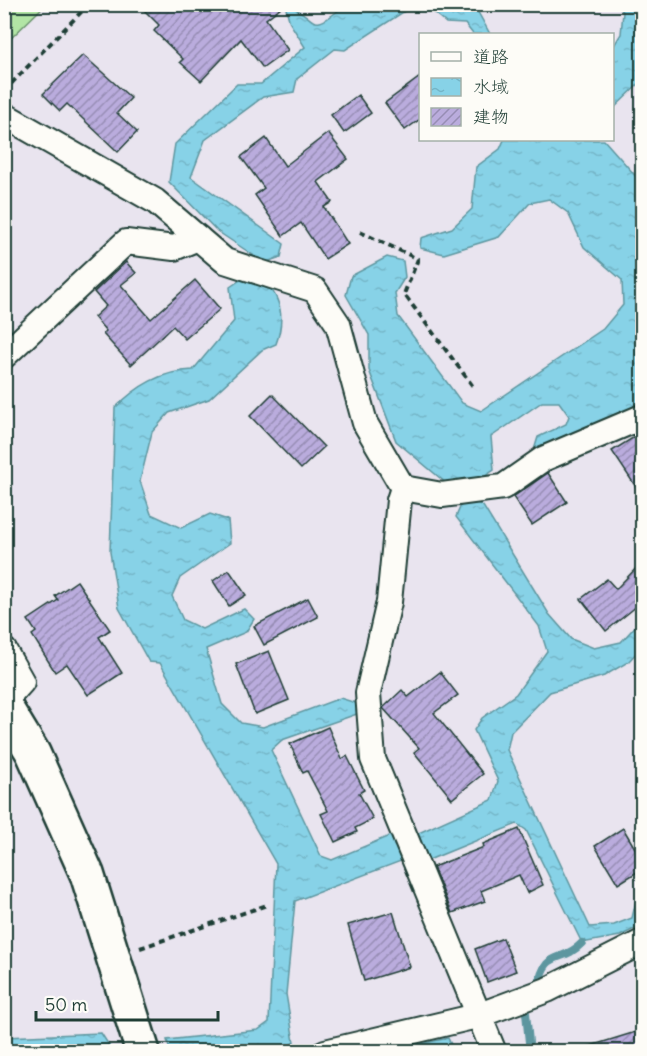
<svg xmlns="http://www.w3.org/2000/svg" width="647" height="1056" viewBox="0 0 647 1056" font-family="Delius,'Klee One',sans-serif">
<defs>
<pattern id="water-ripples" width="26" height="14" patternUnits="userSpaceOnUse" patternTransform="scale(1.5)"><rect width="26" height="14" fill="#87d2e7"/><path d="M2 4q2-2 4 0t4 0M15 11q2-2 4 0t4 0" fill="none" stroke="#74b5c7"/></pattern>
<pattern id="building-hatch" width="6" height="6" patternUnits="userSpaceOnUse" patternTransform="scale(1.5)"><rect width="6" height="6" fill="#baacdd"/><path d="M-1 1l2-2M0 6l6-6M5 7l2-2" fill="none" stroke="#978db4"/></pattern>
</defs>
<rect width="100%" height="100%" fill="#e9e4ef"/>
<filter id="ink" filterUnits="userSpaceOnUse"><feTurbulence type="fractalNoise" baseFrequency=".0167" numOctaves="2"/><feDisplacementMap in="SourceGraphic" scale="12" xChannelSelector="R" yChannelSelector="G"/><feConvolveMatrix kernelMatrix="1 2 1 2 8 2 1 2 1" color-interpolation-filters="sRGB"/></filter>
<g filter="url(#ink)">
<!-- green -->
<path fill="#b2e5a5" stroke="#68916c" stroke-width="1.5" d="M5 4H45V5L5 44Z"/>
<!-- water -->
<g fill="url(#water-ripples)" stroke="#5d969f" stroke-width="1.5">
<path d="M285 5C320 14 305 39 345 5H414L345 50 335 49 297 79 294 92 263 97 205 140 191 177 284 244 281 257 269 261 265 282C283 300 284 322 276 344L262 350 209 399 169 413 152 432 140 481 151 514 181 528 210 514 228 520 230 543 180 578 172 596 183 620 202 629 244 609 254 619 246 632 206 649 222 704 241 723 263 727 340 698 356 703 357 714 282 740 271 750 321 856 332 860 394 834 412 836 492 800 498 781 474 730 482 718 516 694 547 651 539 626 456 517 461 505 473 501 483 506 549 614 571 639 594 648 621 642 642 619V647L628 662 604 676 550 692 511 732 507 750 590 927 614 925 632 918 636 901 642 895V925L620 936 582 943 526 830 517 824 426 861 419 854 295 901 286 994 294 1042 284 1050 268 1051 263 1047 226 1052 170 1051 167 1040 258 1030 269 1022 276 864 160 663 149 662 119 608 110 552 115 408C137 386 161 371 193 370L234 321 230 287 246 276 253 255 217 231 169 182 175 144 237 84H261L305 47 290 23Z"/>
<path d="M425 5H474L490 34H473L465 24 446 23Z"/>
<path d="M618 5H642V81L613 109V47L621 34 623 12Z"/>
<path d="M504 140H604L642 183V400L617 418 544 450H534L538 437 566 424 569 416 559 402H542L491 437 494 470 476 482 446 483 396 441 369 370V335L346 295 351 276 387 257 403 261 405 277 395 293 398 316 462 403 481 411 603 329 623 305 622 280 584 247 568 213 549 199 530 203 499 237 444 254 420 248 421 238 452 228 472 209 476 167 500 149Z"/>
<path d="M101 1033 110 1047 107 1051H5V1037Z"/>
<path d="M448 1038 454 1051H389Z"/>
</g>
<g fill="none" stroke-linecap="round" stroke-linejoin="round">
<!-- stream -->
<g stroke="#5d969f" stroke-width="8">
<path d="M538 988C545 947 561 965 582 943"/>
<path d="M526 1013 530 1052"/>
</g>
</g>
<!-- building -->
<g fill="url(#building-hatch)" stroke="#1f3d34" stroke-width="1.5">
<path d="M138 4H285L266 19 288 50 263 68 241 39 201 81 180 62 183 59 154 31 159 25Z"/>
<path d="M83 55 131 98 117 113 137 132 118 152 67 104 60 111 43 94Z"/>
<path d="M420 77V119L405 130 385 103Z"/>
<path d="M358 95 371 113 344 133 331 115Z"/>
<path d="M328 133 348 159 318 182 332 202 324 207 348 244 325 259 301 223 283 236 255 195 264 188 241 157 266 138 285 166Z"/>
<path d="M126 262 136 273 121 285 151 319 195 280 220 309 185 339 173 326 131 365 103 334 106 331 94 317 106 306 94 292Z"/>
<path d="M272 394 324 447 301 469 250 416Z"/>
<path d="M642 432V496L612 451Z"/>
<path d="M548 473 567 502 532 525 513 497Z"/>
<path d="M642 562V602L606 631 581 599 607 579 616 589Z"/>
<path d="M229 570 246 595 229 606 213 581Z"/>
<path d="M77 581 110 630 99 637 122 673 88 695 67 664 55 672 32 635 36 632 28 620 58 600 55 596Z"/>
<path d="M308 598 318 617 264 645 254 626Z"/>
<path d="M269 651 289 700 255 714 236 664Z"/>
<path d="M440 672 458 695 434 713 483 774 452 799 414 752 419 748 383 708 402 690 408 697Z"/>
<path d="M328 727 342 759 347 756 364 790 359 793 373 819 355 828 357 832 335 842 321 814 328 811 307 771 303 773 290 744Z"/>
<path d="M623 828 642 860V869L618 884 595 846Z"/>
<path d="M519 829 543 885 527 893 519 875 481 891 485 901 452 913 433 867 484 847 483 844Z"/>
<path d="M393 912 410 967 364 981 348 925Z"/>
<path d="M503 938 516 971 487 982 475 949Z"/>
<path d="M642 1030V1052H588L587 1047Z"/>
</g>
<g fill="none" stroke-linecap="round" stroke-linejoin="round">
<defs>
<g id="street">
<path d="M4 115 155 201 225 261 315 290 338 324 365 423 403 488 442 495 503 487 543 459 642 417"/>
<path d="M4 356 126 242 174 248 198 238"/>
<path d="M403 488 399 500 389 602 368 693 373 759 494 1052"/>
<path d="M4 650 22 682 4 702"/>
<path d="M325 1052 477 1016 547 990 642 942"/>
</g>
<path id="secondary" d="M4 705 33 753 87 874 143 1052"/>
</defs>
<!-- street casing -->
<use href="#street" stroke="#1f3d34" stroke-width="28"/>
<!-- secondary casing -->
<use href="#secondary" stroke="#1f3d34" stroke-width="38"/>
<!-- path -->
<g stroke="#1f3d34" stroke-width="4" stroke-dasharray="6 4.5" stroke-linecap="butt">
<path d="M4 91 89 4"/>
<path d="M360 232 418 259 404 294 475 389"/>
<path d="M140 948 267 905"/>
</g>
<!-- street -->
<use href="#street" stroke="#fdfcf7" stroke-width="24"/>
<!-- secondary -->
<use href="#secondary" stroke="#fdfcf7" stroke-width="33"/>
</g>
</g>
<!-- margin -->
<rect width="647" height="1056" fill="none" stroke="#fdfcf7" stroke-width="24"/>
<rect x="12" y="12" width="623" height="1032" fill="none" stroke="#1f3d34" stroke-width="2" filter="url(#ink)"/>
<!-- legend -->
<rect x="419" y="33" width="195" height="108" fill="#fdfcf7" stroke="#a4b0a9" stroke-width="1.5"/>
<rect x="431" y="52" width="30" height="9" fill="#fdfcf7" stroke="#a4b0a9" stroke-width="1.5"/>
<text x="473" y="63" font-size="18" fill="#1f3d34">道路</text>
<rect x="431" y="78" width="30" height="18" fill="url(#water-ripples)" stroke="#a4b0a9" stroke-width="1.5"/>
<text x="473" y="93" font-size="18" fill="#1f3d34">水域</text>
<rect x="431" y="108" width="30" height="18" fill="url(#building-hatch)" stroke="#a4b0a9" stroke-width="1.5"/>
<text x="473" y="123" font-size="18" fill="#1f3d34">建物</text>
<!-- scale -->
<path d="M36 1011v9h182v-9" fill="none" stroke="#1f3d34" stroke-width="3"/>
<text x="45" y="1011" font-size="18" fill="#1f3d34" stroke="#fdfcf7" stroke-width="4.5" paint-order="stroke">50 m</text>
</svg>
